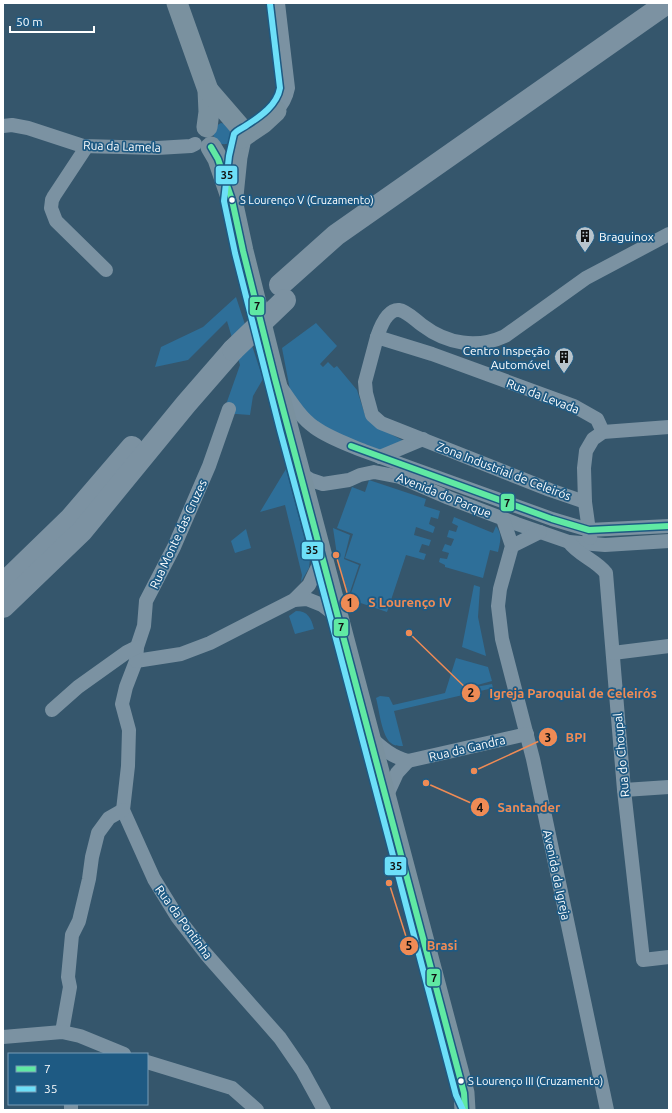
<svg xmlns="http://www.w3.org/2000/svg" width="672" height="1113" viewBox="0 0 672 1113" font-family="Ubuntu,sans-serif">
<rect width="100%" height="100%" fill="#35566c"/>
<!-- green -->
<g fill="#2e6f99">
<path d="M221 123 230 125 231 142C217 151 205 130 221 123Z"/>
<path d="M236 297 263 379 253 396 250 415 223 413 240 365 227 321 188 360 155 367 161 347 203 327Z"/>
<path d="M316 323 337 346 320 364 323 367 328 362 334 368 337 366 357 390 365 415 375 426 404 441 381 451 337 436 310 417 290 390 282 348Z"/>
<path d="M286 469 310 559 309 568 301 582 302 575 285 505 260 512Z"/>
<path d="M369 480 426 499 424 506 440 511 438 519 431 517 429 524 435 527 433 533 416 527 414 535 431 540 429 546 422 544 419 552 426 554 424 560 406 555 387 612 349 599 361 564 345 558 353 534 337 528 352 487 365 492Z"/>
<path d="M454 517 493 533 496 526C503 535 500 542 498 552L490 550 483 578 445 567V565L439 562 440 558 447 559 449 553 442 551 445 544 451 546 454 539 447 537 449 530 456 532 458 526 452 523Z"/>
<path d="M333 528 350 535 344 559 359 565 348 598 337 555Z"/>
<path d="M246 529 251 548 235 553 231 541Z"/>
<path d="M474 585 480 587 478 617 486 656 462 647Z"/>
<path d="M296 611C308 611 311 618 314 629L295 634 289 616Z"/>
<path d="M456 658 488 667 492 681 459 690 492 684 493 688 394 711 403 746C399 746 394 746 391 743 382 737 379 709 376 698L380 696 389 697 393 705 445 693Z"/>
</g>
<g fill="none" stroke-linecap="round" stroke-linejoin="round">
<!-- minor -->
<g stroke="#7b92a2" stroke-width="14">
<path d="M276 111C283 104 286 98 288 88L278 3"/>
<path d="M3 126 12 125 28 128 83 146 157 148 191 146 195 144"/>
<path d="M87 146 54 196 52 200 51 208 56 221 106 270"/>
<path d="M377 337C380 328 387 309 399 310 407 311 416 321 422 325 447 344 477 349 505 336L586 278 669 234"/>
<path d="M282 389C291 402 301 418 314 427 329 438 347 444 364 451L552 519 589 530 669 526"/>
<path d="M229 409 209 466 174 547 146 601 144 626 137 647 136 661 126 687 122 704 129 730 128 766 123 810 154 879 178 918 206 954 280 1038 302 1070 324 1110"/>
<path d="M380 457 423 439"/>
<path d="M301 474 311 480 323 484 349 480 360 475 374 472 400 477 449 498 517 524 569 542 605 545 669 541"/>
<path d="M585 502 550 490 381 423 372 415 366 393 365 382 377 337 432 354 574 406 597 419 603 432"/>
<path d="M503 519 512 546 500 589 498 606 502 639 533 759 607 1110"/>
<path d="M590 538 585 502 584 468 586 451 593 439 603 432 669 427"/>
<path d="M569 542C578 555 596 560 606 573L624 790 643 960 669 957"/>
<path d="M512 546 540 532"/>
<path d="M294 600 307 599 322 605 339 618"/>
<path d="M613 653 669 646"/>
<path d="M136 661 181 654 210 643 294 600 309 585 322 558"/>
<path d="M52 710 78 687 127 652 137 647"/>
<path d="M370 737C382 748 392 757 408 761L527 734"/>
<path d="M624 790 669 787"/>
<path d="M386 797 397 773 408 761"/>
<path d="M62 1032 70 987 68 977 72 935 79 921 89 879 92 857 98 833 109 818 123 810"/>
<path d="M3 1037 62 1032 80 1036 124 1054"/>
<path d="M147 1062 232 1088 257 1110"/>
<path d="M71 1104V1110"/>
</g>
<!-- primary -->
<g stroke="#7a919f" stroke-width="21">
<path d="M177 3 208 90 209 112 207 127"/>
<path d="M208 90 240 127 241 138 237 157 233 196"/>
<path d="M241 138 263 123 276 111"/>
<path d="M211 147 218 159 232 200 243 251 275 379 464 1093 465 1110"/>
</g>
<!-- motorway -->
<g stroke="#7c92a2" stroke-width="22">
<path d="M280 285 336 235 667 3"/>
<path d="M3 584 70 519 132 447"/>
<path d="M3 607 82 531 186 404 233 350"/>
</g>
<!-- motorway-bridge -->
<path stroke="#7c92a2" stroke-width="22" d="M233 350 285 300"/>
<defs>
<g id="bus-1">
<path d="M211 147 218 159 232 200 243 251 275 379 464 1093 465 1110"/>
<path d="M351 446 552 519 589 530 669 526"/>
</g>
<path id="bus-2" d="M270 4 280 88C277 105 261 116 247 125 243 128 237 130 234 134L229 156 224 201 235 253 280 430 331 620 456 1095 463 1110"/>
</defs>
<!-- bus-1 casing -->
<use href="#bus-1" stroke="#1e5a83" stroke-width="9"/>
<!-- bus-2 casing -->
<use href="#bus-2" stroke="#1e5a83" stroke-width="9"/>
<!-- bus-1 -->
<use href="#bus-1" stroke="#60e9a3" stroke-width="6"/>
<!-- bus-2 -->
<use href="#bus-2" stroke="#6ddff8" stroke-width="6"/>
</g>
<!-- icons -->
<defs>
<symbol id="building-pin" viewBox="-11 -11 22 30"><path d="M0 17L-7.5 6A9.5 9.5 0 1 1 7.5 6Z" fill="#b8c4cc" stroke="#1e5a83"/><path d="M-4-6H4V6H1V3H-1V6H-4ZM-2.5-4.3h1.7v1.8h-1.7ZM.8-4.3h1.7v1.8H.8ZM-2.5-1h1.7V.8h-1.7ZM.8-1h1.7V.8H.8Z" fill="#111"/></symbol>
</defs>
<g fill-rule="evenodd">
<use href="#building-pin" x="574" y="225" width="22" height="30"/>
<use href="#building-pin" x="553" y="346" width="22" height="30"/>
</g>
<!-- markers -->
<g fill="#fff" stroke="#1e5a83" stroke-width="1.5">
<circle cx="232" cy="200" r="3.5"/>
<circle cx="461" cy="1081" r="3.5"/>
</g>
<g text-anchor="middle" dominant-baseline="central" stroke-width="3.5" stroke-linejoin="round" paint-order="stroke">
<!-- bus labels -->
<g font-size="11" fill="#fff" stroke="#1e5a83" text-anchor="start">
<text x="240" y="200">S Lourenço V (Cruzamento)</text>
<text x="468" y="1081">S Lourenço III (Cruzamento)</text>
</g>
<!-- street labels -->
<g font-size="12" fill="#fff" stroke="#1e5a83">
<text transform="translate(122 146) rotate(2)">Rua da Lamela</text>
<text transform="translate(543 396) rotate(21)">Rua da Levada</text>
<text transform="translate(504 471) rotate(21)">Zona Industrial de Celeirós</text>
<text transform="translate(444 495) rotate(22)">Avenida do Parque</text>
<text transform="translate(178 534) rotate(-65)">Rua Monte das Cruzes</text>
<text transform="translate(467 748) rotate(-13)">Rua da Gandra</text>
<text transform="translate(621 755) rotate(-95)">Rua do Choupal</text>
<text transform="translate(557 875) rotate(78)">Avenida da Igreja</text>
<text transform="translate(184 922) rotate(54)">Rua da Pontinha</text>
</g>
<!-- poi labels -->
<g font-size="12" fill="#fff" stroke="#1e5a83" text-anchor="start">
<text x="599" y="236">Braguinox</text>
<text x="550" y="350" text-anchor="end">Centro Inspeção<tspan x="550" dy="14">Automóvel</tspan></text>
</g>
</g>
<!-- callouts -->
<path fill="none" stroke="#ef8b55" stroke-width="1.5" d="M336 555L350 603M409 633L471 693M474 771L548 737M426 783L480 807M389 883L409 946"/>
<g fill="#ef8b55" stroke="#1e5a83" stroke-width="1.5">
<circle cx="336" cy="555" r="4"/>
<circle cx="409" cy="633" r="4"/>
<circle cx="474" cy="771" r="4"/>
<circle cx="426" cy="783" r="4"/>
<circle cx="389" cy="883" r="4"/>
<circle cx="350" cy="603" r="10"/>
<circle cx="471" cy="693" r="10"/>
<circle cx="548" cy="737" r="10"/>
<circle cx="480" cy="807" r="10"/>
<circle cx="409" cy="946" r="10"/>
</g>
<g font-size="12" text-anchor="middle" font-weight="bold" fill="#111">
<text x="350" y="607">1</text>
<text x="471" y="697">2</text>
<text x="548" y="742">3</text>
<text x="480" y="812">4</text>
<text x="409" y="950">5</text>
</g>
<g font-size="13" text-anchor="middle" font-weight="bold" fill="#ef8b55" stroke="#1e5a83" stroke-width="3.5" stroke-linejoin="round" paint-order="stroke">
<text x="410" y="607">S Lourenço IV</text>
<text x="573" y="698">Igreja Paroquial de Celeirós</text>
<text x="576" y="742">BPI</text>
<text x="529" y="812">Santander</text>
<text x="442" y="950">Brasi</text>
</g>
<g stroke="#1e5a83" stroke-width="1.5">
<rect x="215" y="165" width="23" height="20" rx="4" fill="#6ddff8"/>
<rect x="249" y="296" width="16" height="20" rx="4" fill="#60e9a3"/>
<rect x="500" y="493" width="15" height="19" rx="4" fill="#60e9a3"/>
<rect x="301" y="541" width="23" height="19" rx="4" fill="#6ddff8"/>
<rect x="333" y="618" width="16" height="19" rx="4" fill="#60e9a3"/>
<rect x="384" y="856" width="23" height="20" rx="4" fill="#6ddff8"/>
<rect x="426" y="968" width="15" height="19" rx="4" fill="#60e9a3"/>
</g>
<g font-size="11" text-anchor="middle" font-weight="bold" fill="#111">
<text x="227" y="179">35</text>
<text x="257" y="310">7</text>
<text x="507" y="507">7</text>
<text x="312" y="554">35</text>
<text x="341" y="631">7</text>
<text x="396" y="870">35</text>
<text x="434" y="982">7</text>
</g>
<!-- border -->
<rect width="672" height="1113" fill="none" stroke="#ffffff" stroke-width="8"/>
<!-- legend -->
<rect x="8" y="1053" width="140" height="52" fill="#1e5a83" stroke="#789cb5"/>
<rect x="16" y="1066" width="20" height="6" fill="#60e9a3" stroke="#789cb5"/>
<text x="44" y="1073" font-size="12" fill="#ffffff">7</text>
<rect x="16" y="1086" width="20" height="6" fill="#6ddff8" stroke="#789cb5"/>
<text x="44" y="1093" font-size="12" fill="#ffffff">35</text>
<!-- scale -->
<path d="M10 26v6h84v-6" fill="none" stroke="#ffffff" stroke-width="2"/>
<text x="16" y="26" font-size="12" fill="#ffffff" stroke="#1e5a83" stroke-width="3" paint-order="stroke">50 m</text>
</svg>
